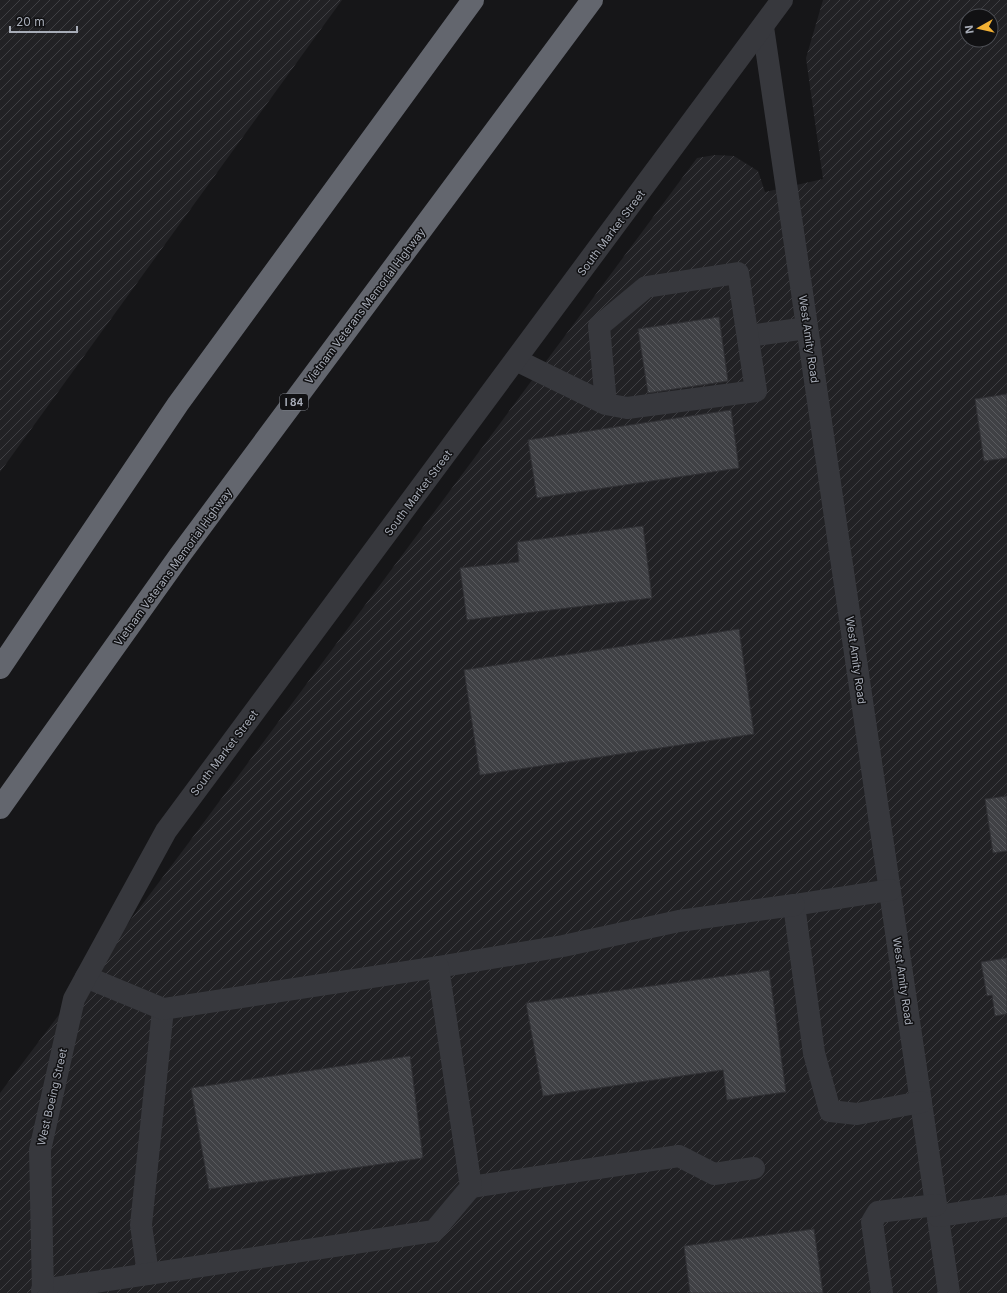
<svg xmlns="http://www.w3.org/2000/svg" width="1007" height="1293" viewBox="0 0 1007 1293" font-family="Inter,sans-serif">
<defs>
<pattern id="industrial-furrows" width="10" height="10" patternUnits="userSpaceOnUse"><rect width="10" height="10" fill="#222225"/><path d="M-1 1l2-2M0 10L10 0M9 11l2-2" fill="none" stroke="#3f3f43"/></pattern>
<pattern id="building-back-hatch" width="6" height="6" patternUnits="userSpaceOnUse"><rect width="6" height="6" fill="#404145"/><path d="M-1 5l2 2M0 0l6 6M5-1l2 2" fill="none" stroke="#595a5e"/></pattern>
</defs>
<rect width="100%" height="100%" fill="#161618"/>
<!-- industrial -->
<g fill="url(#industrial-furrows)" fill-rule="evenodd">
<path d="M0 0H342L0 472Z"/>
<path d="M823 0H1007V1293H0V1093L184 849 697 158 715 155 734 156 758 171 765 192 823 179 806 58ZM967 16H991V40H967Z"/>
</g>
<!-- building -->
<g fill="url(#building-back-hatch)" stroke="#303034">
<path d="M719 317 728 381 648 393 638 329Z"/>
<path d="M1007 394V458L984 461 975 399Z"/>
<path d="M731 410 739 468 537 498 528 440Z"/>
<path d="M643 526 652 598 467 620 460 568 519 562 517 542Z"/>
<path d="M739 629 754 734 480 775 464 670Z"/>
<path d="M1007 796V851L993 853 985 799Z"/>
<path d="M1007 958V1014L995 1016 992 995 987 996 981 962Z"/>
<path d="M769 970 786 1092 727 1100 723 1070 543 1096 526 1003Z"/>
<path d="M410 1056 423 1158 209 1189 191 1088Z"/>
<path d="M814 1229 823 1293H690L684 1246Z"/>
</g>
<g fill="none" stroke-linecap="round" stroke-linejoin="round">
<!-- minor -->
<g stroke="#37383d" stroke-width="22">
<path d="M763 27 949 1293"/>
<path d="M748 336 807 328"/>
<path d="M516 360 606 404 627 408 756 391 738 273 646 287 599 326 606 404"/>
<path d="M890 890 794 905 814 1053 830 1111 857 1114 921 1102"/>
<path d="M438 967 563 946 679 921 794 905"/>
<path d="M471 1187 679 1156 714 1174 754 1168"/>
<path d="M938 1216 1007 1206"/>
<path d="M148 1274 141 1225 163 1009"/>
<path d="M42 1290 434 1231 471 1187 438 967 163 1009 86 977"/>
<path d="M43 1293 40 1150 74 999 166 831 782 0"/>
<path d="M882 1293 872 1222 878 1212 936 1205"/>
</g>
<!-- highway -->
<g stroke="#63666e" stroke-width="22">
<path d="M0 668 178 404 473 0"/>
<path d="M0 808 180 555 592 0"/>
</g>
</g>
<g text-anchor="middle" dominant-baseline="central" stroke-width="3" stroke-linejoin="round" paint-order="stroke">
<!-- shield labels -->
<rect fill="#111113" stroke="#7b7e86" stroke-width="1" x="280" y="394" width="28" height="16" rx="3"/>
<g font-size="10" font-weight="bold" fill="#a8adb8">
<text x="294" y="402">I 84</text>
</g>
<!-- street labels -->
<g font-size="11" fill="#a8adb8" stroke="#111113">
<text transform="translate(611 233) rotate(-53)">South Market Street</text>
<text transform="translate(365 306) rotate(-53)">Vietnam Veterans Memorial Highway</text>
<text transform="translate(809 339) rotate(82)">West Amity Road</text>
<text transform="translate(418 493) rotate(-53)">South Market Street</text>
<text transform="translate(173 567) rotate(-54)">Vietnam Veterans Memorial Highway</text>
<text transform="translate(856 660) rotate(82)">West Amity Road</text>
<text transform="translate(224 753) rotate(-53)">South Market Street</text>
<text transform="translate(903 981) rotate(82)">West Amity Road</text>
<text transform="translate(52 1097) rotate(-77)">West Boeing Street</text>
</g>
</g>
<!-- north arrow -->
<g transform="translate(979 28) rotate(262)"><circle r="19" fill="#111113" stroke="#4d4f55"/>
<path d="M0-3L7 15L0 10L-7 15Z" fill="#f2b134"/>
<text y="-6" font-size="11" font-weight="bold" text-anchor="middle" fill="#a8adb8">N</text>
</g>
<!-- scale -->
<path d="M10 26v6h67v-6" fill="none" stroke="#a8adb8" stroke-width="2"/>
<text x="16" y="26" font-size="12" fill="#a8adb8" stroke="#111113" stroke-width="3" paint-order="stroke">20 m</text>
</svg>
